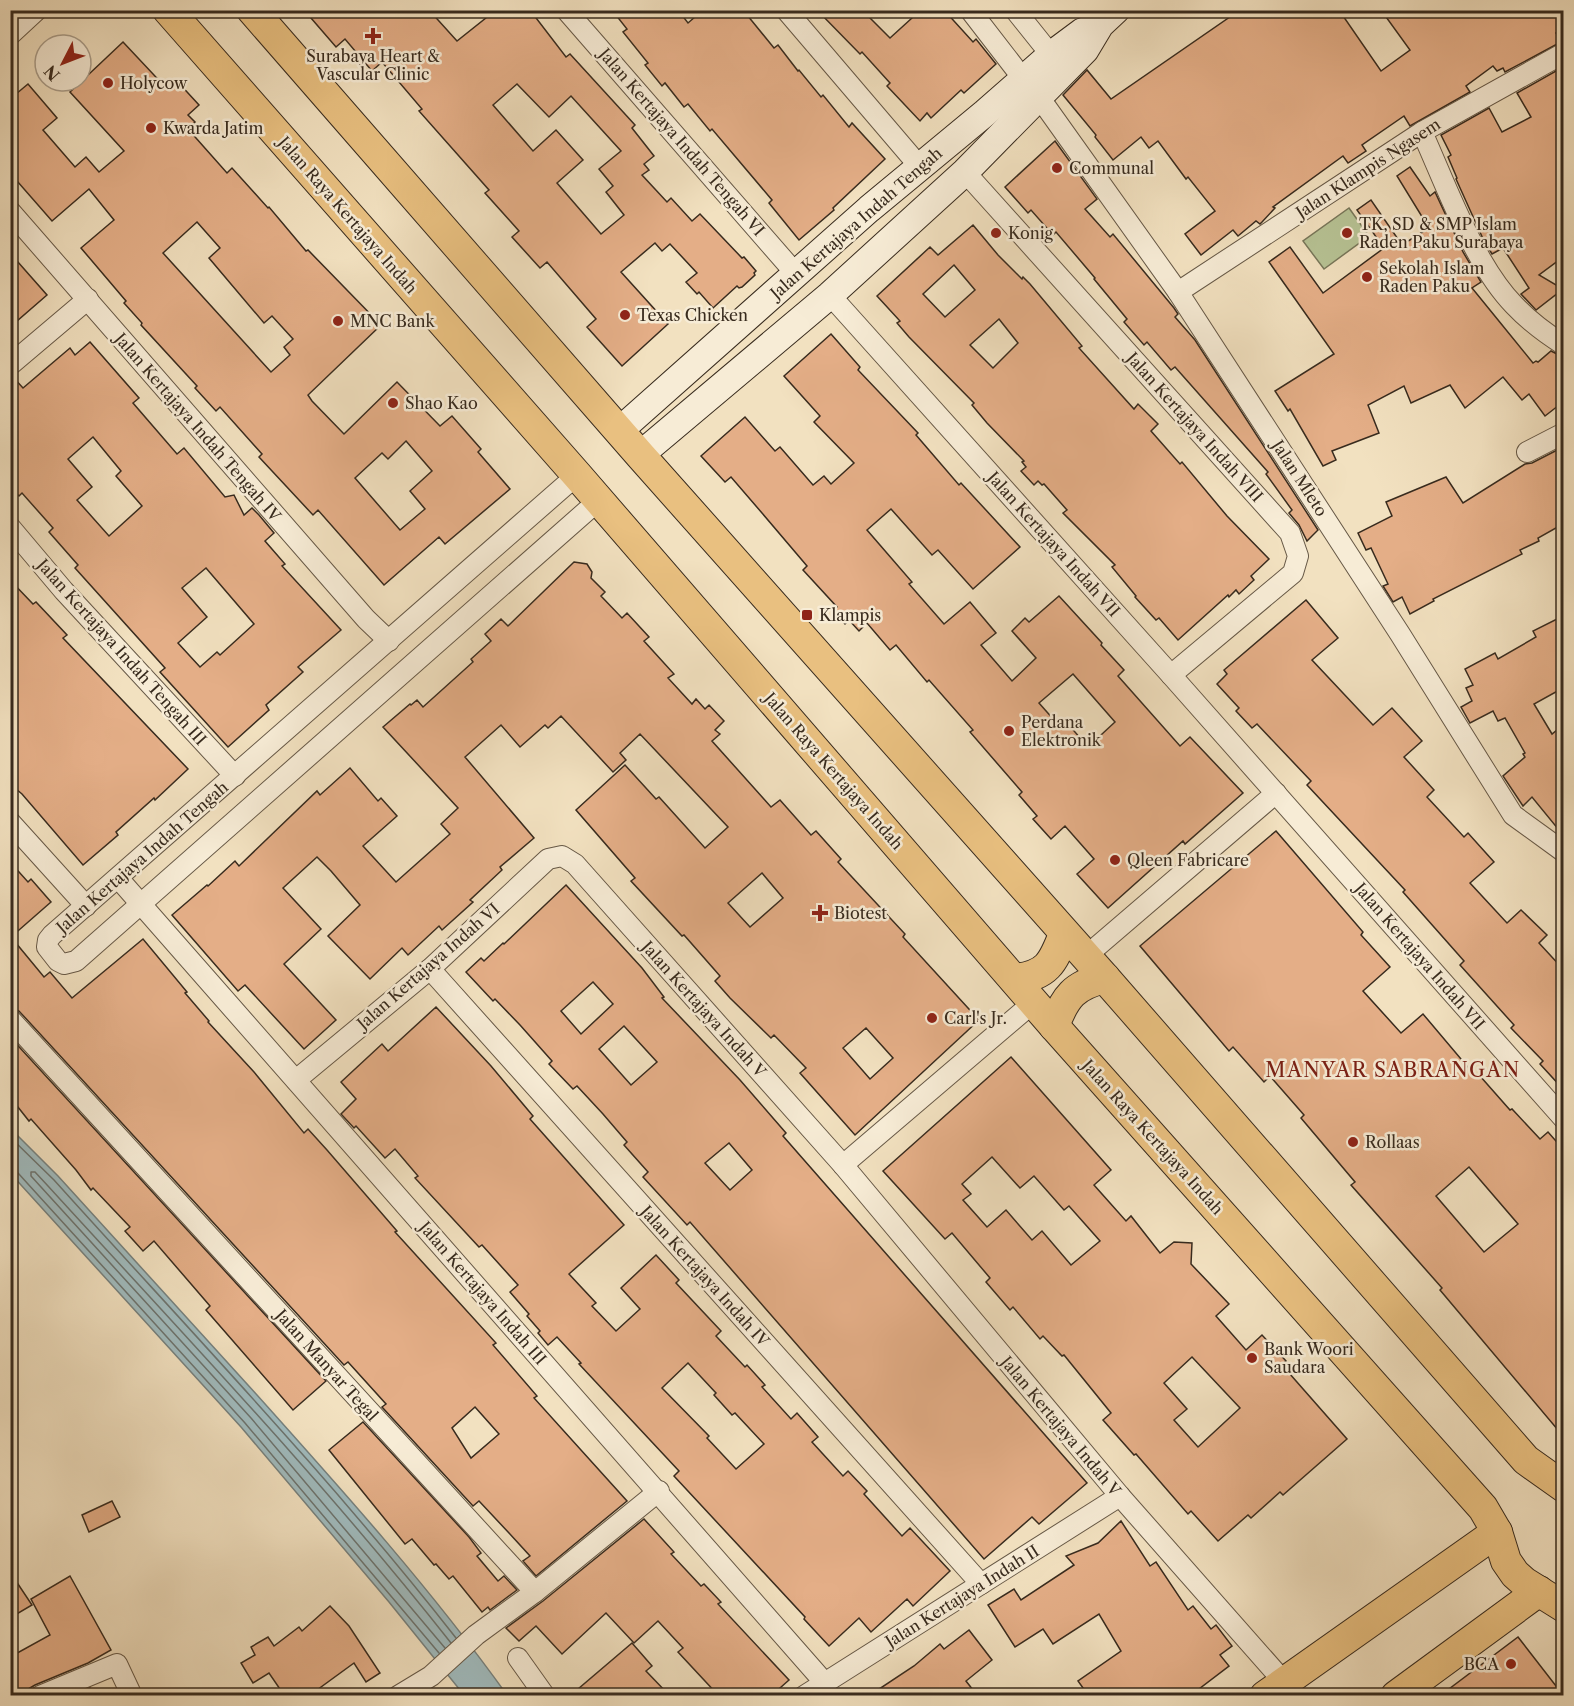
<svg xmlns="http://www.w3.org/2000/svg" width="1574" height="1706" viewBox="0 0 1574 1706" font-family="'Libre Caslon Text',serif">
<rect width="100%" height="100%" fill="#f2e1c0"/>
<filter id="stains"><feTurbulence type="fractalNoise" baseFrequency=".00333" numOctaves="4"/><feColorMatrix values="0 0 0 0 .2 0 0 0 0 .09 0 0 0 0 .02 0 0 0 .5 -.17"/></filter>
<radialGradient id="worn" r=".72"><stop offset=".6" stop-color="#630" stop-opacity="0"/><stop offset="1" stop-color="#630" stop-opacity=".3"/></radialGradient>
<!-- green -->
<path fill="#b7c395" stroke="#78775a" stroke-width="1.5" d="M1349 208 1369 236 1324 269 1303 241Z"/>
<!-- water -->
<path fill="#a0bbbe" stroke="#76817e" stroke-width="1.5" d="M11 1129 58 1176C124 1249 191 1322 257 1395 344 1492 431 1589 507 1695H464L389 1602 241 1427 11 1174Z"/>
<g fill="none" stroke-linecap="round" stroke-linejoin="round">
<!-- shore -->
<g stroke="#6c736e" stroke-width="1.5">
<path d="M10 1137 54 1180C190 1331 331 1478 456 1638"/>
<path d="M10 1171 18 1173 245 1423 439 1653"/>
<path d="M445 1648 251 1418 31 1176V1172H35L48 1186C185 1336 325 1483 451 1643"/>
</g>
</g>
<!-- building -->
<g fill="#e4ae87" stroke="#382b1e" stroke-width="1.5" fill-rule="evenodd">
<path d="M320 10H429L457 41 496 10H530L566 57 570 54 635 125 632 128 654 156 644 164 649 170 642 175 667 202 671 198 692 221 700 214 742 258 744 257 756 271 754 273 755 275 742 287 739 288 737 286 713 308 699 292 697 294 686 282 697 273 670 244 662 251 655 243 621 272 668 324 622 366 587 327 596 319 547 262 540 268 512 237 519 231 485 193 489 190 419 111 422 109 382 62 372 71 345 39 336 47 311 18ZM517 84 549 117 571 96 621 151 599 169 613 186 606 192 624 215 601 234 557 183 583 160 556 130 533 151 493 105Z"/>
<path d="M612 10H678L688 23 703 10H743L774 48 778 45 798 71 799 70 821 97 823 95 849 127 852 123 885 159 833 208 834 210 799 240 769 203 772 200 712 129 710 131 688 104 684 107 665 83 662 86 645 65 648 63 623 32 627 29Z"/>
<path d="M817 10H862L890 38 912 18 905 10H944L973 42 976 39 996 64 964 93 961 90 931 118 927 113 920 121 887 86 890 83 862 52 860 54Z"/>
<path d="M1240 10H1339L1381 71 1410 50 1381 10H1563V28L1556 33 1561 42 1505 72 1503 68 1497 71 1493 66 1466 86 1470 92 1410 126 1404 116 1362 145 1366 151 1348 163 1343 156 1273 207 1275 208 1262 222 1260 224 1256 221 1238 236 1233 230 1201 255 1185 234 1215 211 1188 177 1186 179 1158 141 1149 148 1141 137 1113 160 1095 137 1096 135 1063 95 1087 70 1111 99Z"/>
<path d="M123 42 168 90 177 81 199 105 188 115 195 122 188 129 227 173 232 168 268 208 269 207 306 251 308 250 381 325 308 395 312 401 344 434 397 382 440 426 452 416 481 449 478 452 510 489 445 544 439 537 384 585 318 510 313 515 259 457 262 454 220 407 216 411 195 388 197 386 141 325 142 323 124 303 126 301 81 248 114 220 89 189 52 221 10 173V99L28 84 57 118 43 130 75 167 86 157 99 172 124 151 70 92ZM197 222 220 248 209 258 264 323 272 316 293 339 284 347 290 355 271 372 163 253ZM406 441 432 471 410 491 425 509 400 530 355 478 382 453 388 459Z"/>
<path d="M1563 67V257L1539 275 1563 289 1536 310 1521 294 1529 288 1503 248 1492 254 1484 241 1456 179 1457 178 1448 157 1451 155 1441 135 1489 108 1502 132 1531 117 1517 93Z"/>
<path d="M1055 141 1097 199 1085 209 1110 237 1113 234 1174 308 1178 314 1175 317 1195 340 1318 530 1307 541 1299 525 1289 513 1292 510 1266 474 1268 472 1175 367 1171 370 1147 342 1144 345 1124 322 1127 319 1094 279 1095 278 1056 232 1053 235 1031 210 1028 213 1005 187Z"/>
<path d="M1410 167 1430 196 1435 192 1463 252 1481 282 1472 288 1494 315 1533 363 1536 361 1538 362 1551 351 1563 357V402L1545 416 1529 394 1522 400 1503 377 1465 408 1450 385 1411 403 1404 386 1368 405 1379 433 1332 451 1336 460 1323 466 1290 409 1288 411 1275 391 1334 354 1269 262 1290 247 1323 293 1384 248 1357 210 1371 200 1402 245 1429 228 1397 176Z"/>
<path d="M973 225 998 255 1022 279 1023 277 1030 284 1082 346 1079 348 1134 409 1138 404 1158 424 1151 431 1180 464 1182 462 1227 516 1269 559 1251 576 1254 580 1239 594 1236 590 1229 597 1228 595 1178 640 1159 618 1156 620 1135 597 1136 596 1112 567 1115 565 1063 513 1067 510 1044 484 1042 485 1038 481 1034 485 1021 471 1026 467 1022 462 1024 461 987 423 972 405 974 403 909 337 897 323 900 321 877 296 930 247 938 255ZM954 265 975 290 945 317 923 294ZM999 319 1018 343 993 368 970 345Z"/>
<path d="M10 253 47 295 10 327Z"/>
<path d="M831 334 860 367 858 370 918 433 916 435 959 485 961 483 1020 547 973 589 938 550 932 555 891 509 867 530 912 582 909 584 944 624 970 602 996 633 981 645 1012 681 1036 658 1012 631 1025 618 1029 622 1059 596 1102 643 1101 645 1124 670 1118 676 1180 746 1190 737 1243 793 1185 844 1183 841 1108 908 1077 874 1094 859 1065 826 1051 839 1033 819 1037 816 1019 795 1022 792 970 732 973 730 929 680 927 682 896 645 890 650 867 623 859 631 849 620 845 624 833 610 837 607 803 570 807 566 762 513 731 477 725 482 701 456 745 417 775 451 780 447 813 485 824 476 831 484 854 463 814 422 820 416 784 376ZM1073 674 1115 722 1088 747 1068 724 1062 729 1039 703Z"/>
<path d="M90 342 139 398 133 403 177 454 184 448 225 497 234 495 244 515 252 508 259 515 274 533 265 541 285 564 282 566 341 630 298 667 303 672 266 705 269 710 228 747 160 672 165 668 75 568 78 565 49 532 53 528 22 493 19 496 10 487V377H13L23 388 70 348 75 355ZM93 437 121 471 116 476 142 506 109 536 77 500 92 487 68 459ZM206 568 254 624 220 655 217 652 200 667 178 643 207 617 182 588Z"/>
<path d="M1563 447V524L1538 538 1539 541 1520 550 1522 554 1433 599 1434 601 1410 614 1402 597 1393 602 1383 586 1388 584 1371 548 1366 550 1358 533 1392 516 1386 502 1446 477 1463 503 1525 464 1532 463Z"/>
<path d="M574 562 587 564 592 572 591 578 605 592 601 596 622 618 627 613 649 637 644 641 674 674 668 678 692 704 696 699 705 709 709 705 724 721 715 730 720 734 712 741 771 807 780 800 811 835 816 831 841 859 838 862 905 934 903 937 979 1020 855 1135 800 1073 806 1068 774 1035 771 1038 730 998 715 981 720 976 684 935 682 936 631 881 635 878 576 810 625 765 656 799 659 797 705 848 728 827 640 734 620 753 626 760 613 772 561 716 548 728 545 725 520 747 501 725 465 757 534 838 500 867 502 870 470 900 473 902 442 930 439 926 408 955 402 948 370 979 328 936 360 905 331 871 317 857 283 888 321 929 284 964 336 1020 304 1049 245 985 238 991 172 915 207 885 208 886 235 861 239 866 317 791 320 795 350 768 378 801 381 798 397 816 363 846 396 882 450 834 441 824 458 808 383 727 410 704 411 705 417 700 423 707 473 662 471 659 491 641 485 634 501 619 508 626ZM762 873 783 898 750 927 728 903ZM866 1028 893 1058 870 1079 843 1048Z"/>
<path d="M10 580 33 604 36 602 67 635 63 638 188 769 155 800 154 798 116 832 118 835 83 865 22 794 10 784Z"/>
<path d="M1306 600 1338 638 1312 660 1373 725 1392 708 1422 741 1404 757 1434 790 1427 797 1464 837 1468 833 1494 862 1470 883 1507 923 1521 910 1547 935 1539 943 1563 969V1089L1540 1064 1543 1061 1511 1028 1514 1025 1460 965 1464 961 1403 892 1405 890 1307 785 1311 781 1257 724 1252 728 1236 711 1239 708 1217 684 1227 674 1224 670Z"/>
<path d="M1563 616V688L1534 704 1552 734 1563 725V835L1532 797 1523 806 1503 776 1525 757 1523 754 1525 753 1505 718 1498 721 1493 711 1470 723 1461 707 1472 701 1466 688 1473 685 1465 669 1495 653 1498 659 1536 637 1533 631Z"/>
<path d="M1276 831 1363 932 1361 935 1390 967 1363 991 1401 1033 1423 1014 1477 1078 1480 1076 1510 1110 1512 1109 1540 1139 1548 1132 1563 1149V1436L1440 1290 1442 1288 1351 1185 1355 1182 1301 1118 1304 1115 1270 1076 1264 1082 1233 1047 1229 1051 1140 946ZM1469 1167 1518 1224 1484 1252 1436 1196Z"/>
<path d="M10 862 28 882 31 879 51 902 11 937 44 977 50 972 72 998 143 939 187 992 185 993 209 1021 208 1022 254 1072 304 1133 308 1129 327 1150 397 1231 395 1232 496 1343 493 1345 537 1396 534 1398 627 1501 536 1576 523 1561 530 1556 509 1533 479 1501 473 1506 382 1407 386 1404 348 1362 344 1365 19 1011 10 1007ZM475 1407 499 1434 471 1458 452 1428Z"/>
<path d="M566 885 642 968 664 997 662 998 740 1080 786 1133 783 1136 1087 1483 1039 1524 1032 1517 984 1559 690 1222 687 1225 643 1177 648 1172 624 1145 627 1142 603 1114 577 1086 573 1089 549 1064 552 1061 520 1025 495 999 493 1001 466 972 481 958 484 961 503 943 504 944ZM593 982 613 1004 581 1034 561 1011ZM624 1026 657 1062 631 1085 599 1049ZM729 1143 752 1170 730 1190 705 1163Z"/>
<path d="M436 1007 491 1066 533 1116 530 1119 624 1225 569 1274 596 1303 592 1306 616 1331 640 1309 621 1288 656 1255 679 1280 676 1283 721 1331 716 1336 745 1367 747 1365 765 1385 762 1387 791 1419 797 1413 818 1437 812 1442 843 1476 848 1471 867 1491 864 1494 902 1536 910 1528 950 1571 913 1606 907 1599 871 1632 859 1618 829 1646 804 1619 805 1617 674 1476 679 1471 579 1364 581 1363 557 1337 548 1345 538 1333 540 1331 527 1316 529 1314 510 1292 518 1285 482 1245 479 1247 415 1178 418 1176 395 1149 385 1158 356 1126 354 1128 341 1114 356 1099 341 1082 382 1044 388 1051ZM688 1363 716 1393 714 1395 732 1415 735 1413 764 1444 736 1469 707 1438 709 1436 662 1388Z"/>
<path d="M10 1037 326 1381 293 1410 206 1310 210 1306 154 1241 143 1251 125 1231 130 1227 93 1188 91 1190 76 1170 31 1119 29 1121 10 1097Z"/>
<path d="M1011 1057 1111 1170 1094 1185 1126 1221 1131 1216 1160 1253 1174 1242 1192 1243 1191 1264 1229 1304 1216 1316 1246 1350 1262 1335 1286 1361 1282 1365 1347 1439 1283 1495 1280 1492 1251 1518 1248 1515 1218 1541 1191 1511 1188 1514 1136 1454 1134 1455 1103 1420 1111 1413 1064 1355 1062 1356 1043 1336 1040 1339 1013 1307 1010 1310 986 1282 990 1278 952 1233 945 1239 883 1171ZM992 1157 1020 1188 1034 1176 1064 1210 1069 1206 1100 1241 1071 1265 1042 1231 1032 1240 1006 1210 987 1227 963 1200 971 1194 962 1184ZM1192 1357 1240 1408 1198 1447 1174 1420 1187 1409 1164 1383Z"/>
<path d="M363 1422 469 1537 481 1553 477 1556 498 1581 504 1576 517 1590 490 1610 488 1607 482 1612 453 1576 449 1579 436 1564 434 1565 412 1539 405 1544 329 1450Z"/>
<path d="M112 1501 120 1517 89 1532 82 1515Z"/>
<path d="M644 1519 674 1552 671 1554 701 1586 704 1584 721 1602 718 1604 789 1680 772 1695H718L678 1652 683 1648 658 1621 634 1643 606 1613 562 1654 536 1626 519 1641 506 1628 543 1601Z"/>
<path d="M1121 1521 1150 1566 1156 1562 1188 1610 1193 1606 1211 1629 1216 1625 1232 1646 1220 1655 1229 1666 1191 1695H1088L1078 1681 1121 1651 1099 1614 1053 1644 1043 1629 1015 1647 988 1605 1014 1589 1021 1600 1074 1565 1066 1556 1098 1543Z"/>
<path d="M10 1572 32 1605 10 1618Z"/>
<path d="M70 1576 111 1650 88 1663 35 1685 18 1695H10V1657L50 1635 31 1599Z"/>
<path d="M330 1606 349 1626 380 1673 366 1682 354 1663 310 1695H284L269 1673 253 1683 241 1663 255 1655 251 1647 268 1637 274 1646 299 1627 302 1631Z"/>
<path d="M969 1630 992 1660 966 1681 977 1695H870L914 1666 940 1644 944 1649Z"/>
<path d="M1518 1637 1563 1695H1441Z"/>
<path d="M632 1643 652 1666 646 1671 669 1695H571Z"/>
<path d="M90 1688 94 1695H72Z"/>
</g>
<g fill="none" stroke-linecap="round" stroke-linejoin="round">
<defs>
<g id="street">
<path d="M566 10 796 274"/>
<path d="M786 10 920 167"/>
<path d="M970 10 1024 80"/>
<path d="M1015 10 1051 55"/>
<path d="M10 35 37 10"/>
<path d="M1039 97 1178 292 1400 634 1513 815 1564 852"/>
<path d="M1422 132C1446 185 1474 264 1514 305 1529 321 1545 333 1564 345"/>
<path d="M965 172 1290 533 1298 556 1293 573 1171 675"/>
<path d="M10 211 366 619 389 641"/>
<path d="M1178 292 1422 132 1564 53"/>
<path d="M830 295 1171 675 1564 1119"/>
<path d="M10 365 88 299"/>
<path d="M1527 452 1564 433"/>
<path d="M577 475 52 935 48 940 47 947 58 961 64 964 76 961 599 500"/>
<path d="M10 527 64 591 235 776"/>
<path d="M10 822 86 906"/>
<path d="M118 878 824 1682"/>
<path d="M1086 956 1276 793"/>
<path d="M430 969 981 1584"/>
<path d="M10 1019 535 1592 659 1491"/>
<path d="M296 1080 430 969 548 859 562 856 575 864 843 1165 1120 1496 1285 1683"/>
<path d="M843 1165 1034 1002"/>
<path d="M518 1658 545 1696"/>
<path d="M40 1696 117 1664 132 1696"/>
<path d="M398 1696 431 1676 476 1635 535 1592"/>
<path d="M804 1696 1120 1496"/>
</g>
<g id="secondary">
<path d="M619 431 869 209 985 113 1051 55 1082 32 1090 29"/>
<path d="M640 455 830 295 965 172 1085 50 1100 25 1116 10"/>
</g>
<g id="primary">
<path d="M168 10 577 475 1054 1026 1483 1508 1497 1532 1506 1561 1515 1574 1524 1582 1564 1607"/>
<path d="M252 10 640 455 1105 978 1526 1460 1564 1487"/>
<path d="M1014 979C1047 976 1053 963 1064 934"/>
<path d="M1054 1026C1065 997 1074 985 1105 978"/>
<path d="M1265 1696 1497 1532"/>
<path d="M1396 1696 1539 1591"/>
</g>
</defs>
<!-- street casing -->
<use href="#street" stroke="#665846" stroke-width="22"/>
<!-- secondary casing -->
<use href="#secondary" stroke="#382b1e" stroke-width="29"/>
<!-- primary casing -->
<use href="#primary" stroke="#382b1e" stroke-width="32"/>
<!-- street -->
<use href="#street" stroke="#f7ecd6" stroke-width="20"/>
<!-- secondary -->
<use href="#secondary" stroke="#f7ecd6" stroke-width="27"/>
<!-- primary -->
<use href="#primary" stroke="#e9c080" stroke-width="30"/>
</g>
<!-- markers -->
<g fill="#8f2418" stroke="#f7ecd6" stroke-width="2">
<path d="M370 27h6v6h6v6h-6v6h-6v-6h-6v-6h6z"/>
<circle cx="108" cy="83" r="6"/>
<circle cx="151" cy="128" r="6"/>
<circle cx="1057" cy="168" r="6"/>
<circle cx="996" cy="233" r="6"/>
<circle cx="1347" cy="233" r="6"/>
<circle cx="1367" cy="277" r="6"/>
<circle cx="625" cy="315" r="6"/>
<circle cx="338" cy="321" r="6"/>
<circle cx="393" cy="403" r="6"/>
<rect x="801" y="609" width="12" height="12" rx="3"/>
<circle cx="1009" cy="731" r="6"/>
<circle cx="1115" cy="860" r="6"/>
<path d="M817 904h6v6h6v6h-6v6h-6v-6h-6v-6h6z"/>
<circle cx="932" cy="1018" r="6"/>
<circle cx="1353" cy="1142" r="6"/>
<circle cx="1252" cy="1358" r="6"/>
<circle cx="1511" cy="1664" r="6"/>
</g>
<g text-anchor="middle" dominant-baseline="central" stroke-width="5" stroke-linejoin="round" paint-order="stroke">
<!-- poi labels -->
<g font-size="16" fill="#382b1e" stroke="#f7ecd6" text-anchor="start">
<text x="373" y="56" text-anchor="middle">Surabaya Heart &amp;<tspan x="373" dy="18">Vascular Clinic</tspan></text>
<text x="120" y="83">Holycow</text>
<text x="163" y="128">Kwarda Jatim</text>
<text x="1069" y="168">Communal</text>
<text x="1359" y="224">TK, SD &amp; SMP Islam<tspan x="1359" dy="18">Raden Paku Surabaya</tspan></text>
<text x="1008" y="233">Konig</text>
<text x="1379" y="268">Sekolah Islam<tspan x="1379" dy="18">Raden Paku</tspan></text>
<text x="637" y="315">Texas Chicken</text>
<text x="350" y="321">MNC Bank</text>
<text x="405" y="403">Shao Kao</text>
<text x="819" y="615">Klampis</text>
<text x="1021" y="722">Perdana<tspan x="1021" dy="18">Elektronik</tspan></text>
<text x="1127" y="860">Qleen Fabricare</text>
<text x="834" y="913">Biotest</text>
<text x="944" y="1018">Carl's Jr.</text>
<text x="1365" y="1142">Rollaas</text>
<text x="1264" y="1349">Bank Woori<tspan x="1264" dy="18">Saudara</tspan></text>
<text x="1499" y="1664" text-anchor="end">BCA</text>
</g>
<!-- street labels -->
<g font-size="16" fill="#382b1e" stroke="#f7ecd6">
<text transform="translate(682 142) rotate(49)">Jalan Kertajaya Indah Tengah VI</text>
<text transform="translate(1368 168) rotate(-33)">Jalan Klampis Ngasem</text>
<text transform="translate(348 215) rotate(49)">Jalan Raya Kertajaya Indah</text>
<text transform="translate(856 223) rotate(-41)">Jalan Kertajaya Indah Tengah</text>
<text transform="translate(198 427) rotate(49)">Jalan Kertajaya Indah Tengah IV</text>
<text transform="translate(1195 427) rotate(48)">Jalan Kertajaya Indah VIII</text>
<text transform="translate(1300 478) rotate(57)">Jalan Mleto</text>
<text transform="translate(1054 544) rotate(48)">Jalan Kertajaya Indah VII</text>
<text transform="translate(122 652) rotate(48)">Jalan Kertajaya Indah Tengah III</text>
<text transform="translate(834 771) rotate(49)">Jalan Raya Kertajaya Indah</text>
<text transform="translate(142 857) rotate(-41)">Jalan Kertajaya Indah Tengah</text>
<text transform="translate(1420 956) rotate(49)">Jalan Kertajaya Indah VII</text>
<text transform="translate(428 966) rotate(-41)">Jalan Kertajaya Indah VI</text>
<text transform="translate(704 1009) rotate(48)">Jalan Kertajaya Indah V</text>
<text transform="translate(1153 1137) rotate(48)">Jalan Raya Kertajaya Indah</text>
<text transform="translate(705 1276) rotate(48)">Jalan Kertajaya Indah IV</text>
<text transform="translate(483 1293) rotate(49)">Jalan Kertajaya Indah III</text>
<text transform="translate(327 1365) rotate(48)">Jalan Manyar Tegal</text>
<text transform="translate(1061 1426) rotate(50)">Jalan Kertajaya Indah V</text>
<text transform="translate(962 1596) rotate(-32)">Jalan Kertajaya Indah II</text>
</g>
<!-- quarter labels -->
<g font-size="20" letter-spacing="1.5" fill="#7a1f14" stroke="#f7ecd6">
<text x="1393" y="1070">MANYAR SABRANGAN</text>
</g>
</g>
<!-- margin -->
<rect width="1574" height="1706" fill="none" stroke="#f2e1c0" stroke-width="36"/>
<rect x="12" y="12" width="1550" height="1682" fill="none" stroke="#382b1e" stroke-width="3"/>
<rect x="18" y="18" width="1538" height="1670" fill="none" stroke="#382b1e" stroke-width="1.5"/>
<!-- north arrow -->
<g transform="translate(63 63) rotate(228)"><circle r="28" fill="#f7ecd6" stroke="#ab9f8c" stroke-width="1.5"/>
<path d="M0-4.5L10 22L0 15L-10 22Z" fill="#8f2418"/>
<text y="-9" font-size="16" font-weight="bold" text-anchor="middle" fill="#382b1e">N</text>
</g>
<rect width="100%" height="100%" filter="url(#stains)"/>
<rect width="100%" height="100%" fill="url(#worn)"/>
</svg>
